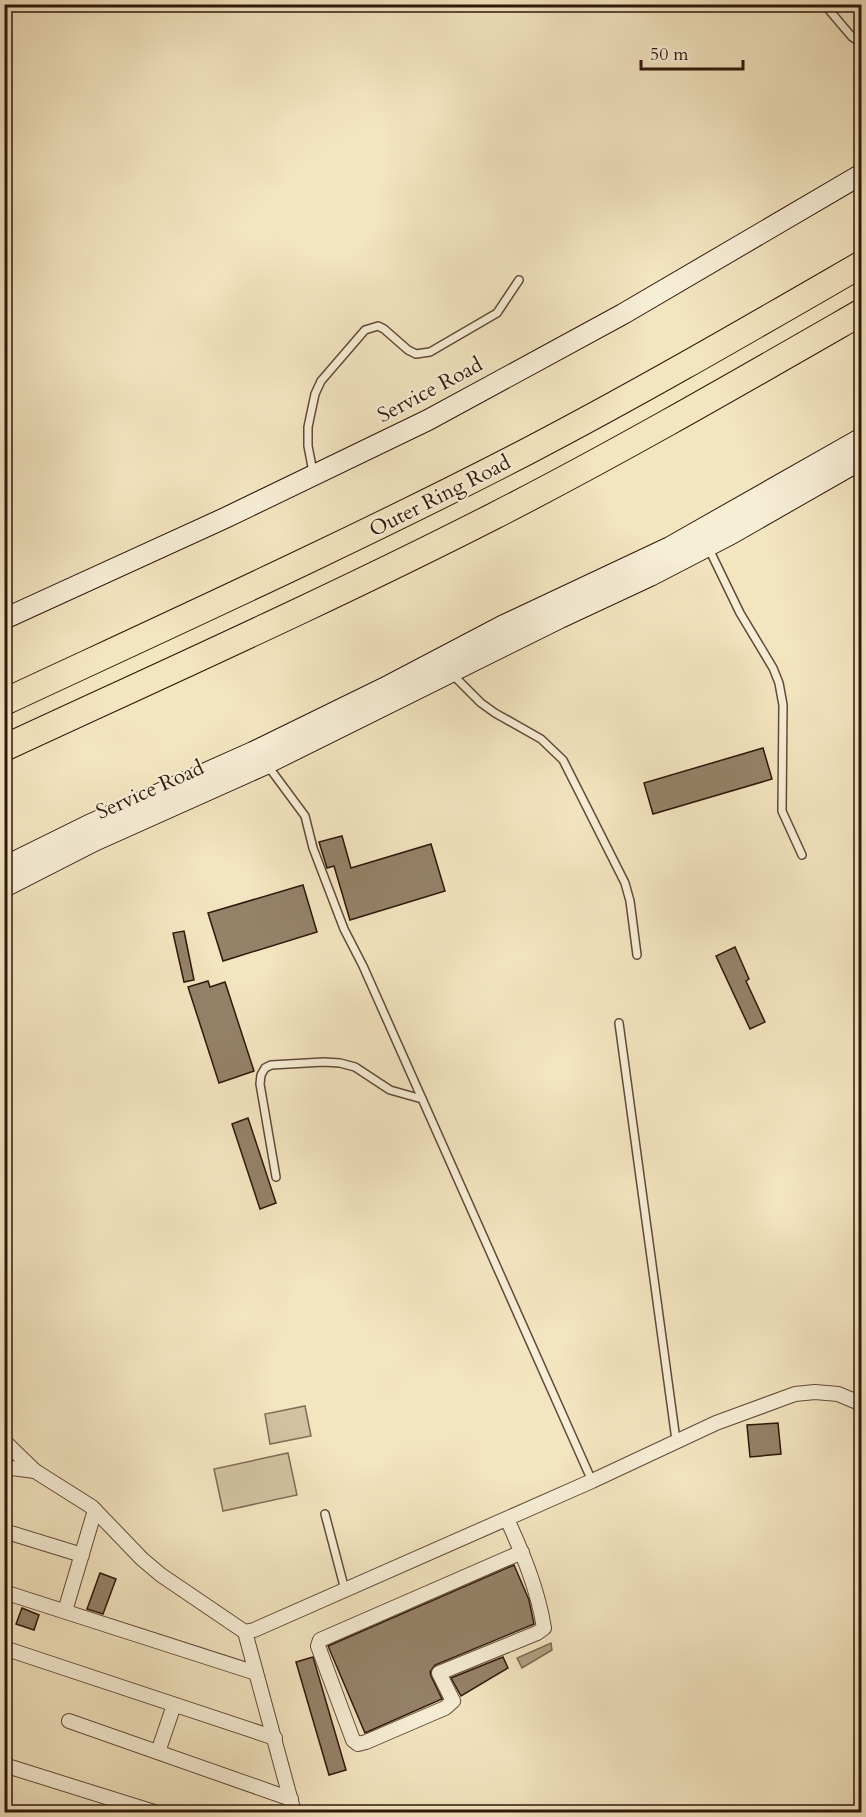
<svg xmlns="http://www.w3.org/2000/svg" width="866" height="1817" viewBox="0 0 866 1817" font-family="Cardo,serif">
<rect width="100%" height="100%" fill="#f3e5c0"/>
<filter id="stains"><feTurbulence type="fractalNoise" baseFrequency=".00333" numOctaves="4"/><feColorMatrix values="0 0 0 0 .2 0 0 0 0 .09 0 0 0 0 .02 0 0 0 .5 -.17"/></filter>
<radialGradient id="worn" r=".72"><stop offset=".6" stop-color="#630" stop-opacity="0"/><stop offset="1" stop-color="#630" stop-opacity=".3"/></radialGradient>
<!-- green -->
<g fill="#d2c2a1" stroke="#806c56" stroke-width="1.5">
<path d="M305 1406 311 1436 270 1444 265 1414Z"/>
<path d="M288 1453 297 1495 223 1511 214 1469Z"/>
</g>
<!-- water -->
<path fill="#b09f82" stroke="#7c6952" stroke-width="1.5" d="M551 1643 552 1650 522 1668 517 1658Z"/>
<!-- building -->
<g fill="#958269" stroke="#2f170b" stroke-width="1.5">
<path d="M763 748 772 779 653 814 644 783Z"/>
<path d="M342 836 351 868 431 844 445 891 350 920 334 866 327 868 319 842Z"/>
<path d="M303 885 317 932 223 961 208 913Z"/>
<path d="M184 931 194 980 184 982 173 933Z"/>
<path d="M735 947 749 979 746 981 765 1022 750 1029 716 956Z"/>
<path d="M208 981 210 987 225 982 254 1071 219 1083 188 987Z"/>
<path d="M248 1118 276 1203 260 1209 232 1124Z"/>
<path d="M778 1423 781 1454 750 1457 747 1425Z"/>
<path d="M514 1565 529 1600 534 1624 435 1665 430 1672 431 1676 442 1699 365 1733 328 1646Z"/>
<path d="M100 1573 116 1579 103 1614 87 1609Z"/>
<path d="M22 1608 39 1615 34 1630 16 1624Z"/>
<path d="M313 1657 346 1770 329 1775 296 1662Z"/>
<path d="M503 1657 508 1668 461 1696 451 1678Z"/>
</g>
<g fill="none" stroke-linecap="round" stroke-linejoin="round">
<defs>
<g id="service">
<path d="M824 4 852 37 862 44"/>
<path d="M313 472 308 446V427L315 394 321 381 365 330 378 326 384 329 408 350 416 354 430 352 497 313 519 280"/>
<path d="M709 549 740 613 773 668 779 683 783 705 782 811 802 855"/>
<path d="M453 675 481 703 495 713 541 739 563 760 625 883 630 901 637 955"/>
<path d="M268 766 305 816 313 848 344 929 363 966 592 1481"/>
<path d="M619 1023 676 1440"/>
<path d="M276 1177 260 1084 261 1075 265 1068 271 1065 324 1062 340 1063 355 1067 390 1090 422 1099"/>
<path d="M325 1514 345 1590"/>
</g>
<g id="minor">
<path d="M4 1441 35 1471 92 1507 142 1559 161 1575 245 1632 254 1630 592 1481 716 1423 795 1394 815 1392 838 1394 862 1404"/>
<path d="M4 1467 35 1471"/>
<path d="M507 1519C523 1554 538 1590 544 1628L537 1633 439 1673 453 1701 445 1708 366 1742 358 1744 353 1740 318 1646 320 1640 522 1552"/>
<path d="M4 1531 82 1555"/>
<path d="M4 1592 256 1673"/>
<path d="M65 1611 95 1510"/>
<path d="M245 1632 294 1812"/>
<path d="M4 1648 275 1738"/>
<path d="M69 1721 291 1799"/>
<path d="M158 1752 174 1705"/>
<path d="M4 1765 154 1812"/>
</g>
<g id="secondary">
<path d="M4 619 225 518 428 420 623 314 862 174"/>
<path d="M4 867 89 825 253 752 384 688 502 626 670 547 862 438"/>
<path d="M4 887 94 841 266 764 560 618 650 576 731 534 862 459"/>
</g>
<g id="motorway">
<path d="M4 702C180 620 356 540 528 451 641 392 751 328 862 264"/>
<path d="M4 748C168 672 333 598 494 516 619 452 740 382 862 312"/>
</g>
</defs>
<!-- service casing -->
<use href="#service" stroke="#604a38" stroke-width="10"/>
<!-- minor casing -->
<use href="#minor" stroke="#604a38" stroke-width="16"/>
<!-- secondary casing -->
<use href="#secondary" stroke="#2f170b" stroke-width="22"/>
<!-- motorway casing -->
<use href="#motorway" stroke="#2f170b" stroke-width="28"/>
<!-- service -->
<use href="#service" stroke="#f7eed6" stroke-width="7"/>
<!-- minor -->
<use href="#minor" stroke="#f7eed6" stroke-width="14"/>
<!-- secondary -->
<use href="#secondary" stroke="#f7eed6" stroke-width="20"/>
<!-- motorway -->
<use href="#motorway" stroke="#f3e5c0" stroke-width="26"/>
</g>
<g text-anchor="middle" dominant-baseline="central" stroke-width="4.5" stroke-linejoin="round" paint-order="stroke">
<!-- street labels -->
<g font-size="21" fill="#2f170b" stroke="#f7eed6">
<text transform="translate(430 390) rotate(-28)">Service Road</text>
<text transform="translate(440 496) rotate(-27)">Outer Ring Road</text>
<text transform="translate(150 790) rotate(-24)">Service Road</text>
</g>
</g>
<!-- margin -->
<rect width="866" height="1817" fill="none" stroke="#f3e5c0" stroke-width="24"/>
<rect x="6" y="6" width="854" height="1805" fill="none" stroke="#2f170b" stroke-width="3"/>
<rect x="12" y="12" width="842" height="1793" fill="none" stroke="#2f170b" stroke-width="1.5"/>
<!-- scale -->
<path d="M641 60v9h102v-9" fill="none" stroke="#2f170b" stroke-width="3"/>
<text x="650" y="60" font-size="18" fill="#2f170b" stroke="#f7eed6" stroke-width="4.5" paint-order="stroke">50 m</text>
<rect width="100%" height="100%" filter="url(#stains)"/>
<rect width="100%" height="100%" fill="url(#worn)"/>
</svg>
